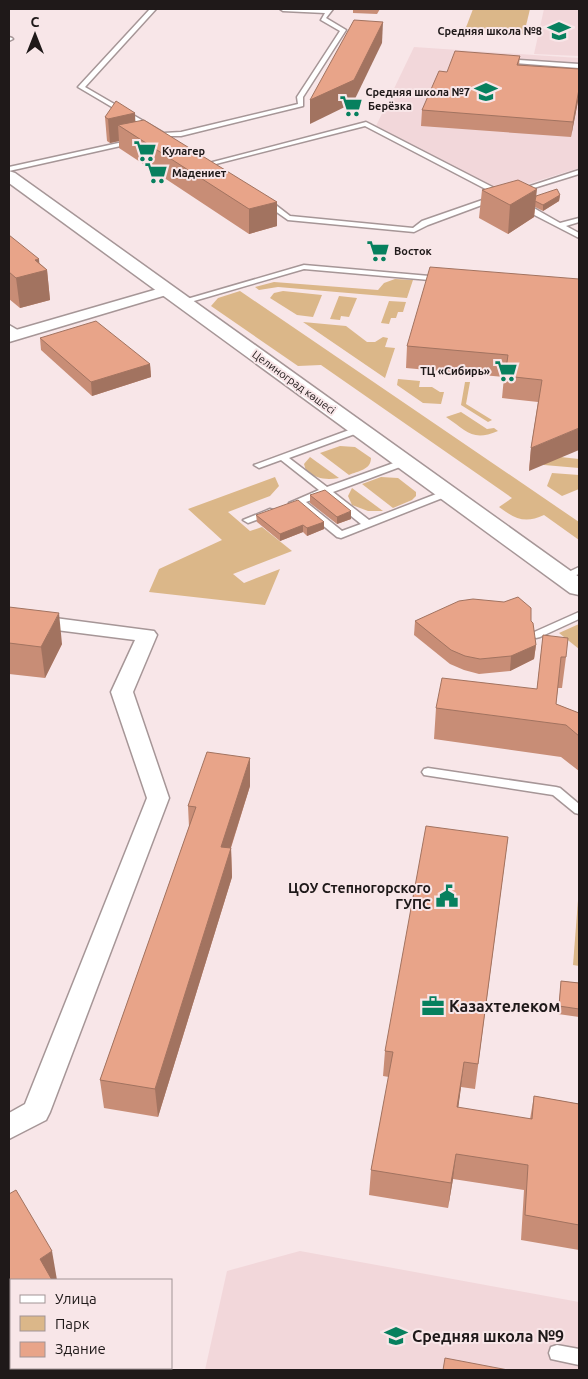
<svg xmlns="http://www.w3.org/2000/svg" width="588" height="1379" viewBox="0 0 588 1379" font-family="Ubuntu,sans-serif">
<rect width="100%" height="100%" fill="#f8e6e8"/>
<!-- built -->
<g fill="#f2d7da">
<path d="M544 9H579V56L534 54Z"/>
<path d="M414 47 579 58V168L515 188 494 187 376 126Z"/>
<path d="M300 1251 579 1302V1370H205L227 1271Z"/>
</g>
<!-- green -->
<g fill="#dbb789">
<path d="M473 9H530L524 34 465 30Z"/>
<path d="M395 279 413 280 407 298 278 287 259 290 255 287 274 282 378 290 384 283Z"/>
<path d="M240 291 579 522V540L544 515C525 524 515 519 499 507L512 498 321 365 298 366 211 306 218 298Z"/>
<path d="M283 291 322 295 313 317 297 315 270 298 274 293Z"/>
<path d="M339 296 357 298 349 317 341 316 340 320 330 319Z"/>
<path d="M389 301 406 302 403 312H398L396 318H391L389 324 381 323Z"/>
<path d="M303 322 346 326 367 342H375L383 337 388 338 385 347 395 348 385 378Z"/>
<path d="M398 379 420 381 419 387H432L440 392H444L441 404 423 403 397 385Z"/>
<path d="M465 382H470L466 404 492 420 488 422 461 405Z"/>
<path d="M461 412 487 429 494 428 498 431C472 442 467 431 446 417Z"/>
<path d="M340 446 355 447 371 458C371 470 358 471 349 475L320 453Z"/>
<path d="M542 455 579 459V468L544 465Z"/>
<path d="M310 457 339 478C326 480 317 479 306 471L304 464Z"/>
<path d="M552 473 579 475V489L562 496 547 486Z"/>
<path d="M275 477 279 486 270 496 228 512 250 531 262 527 292 551 233 574 244 583 280 569 265 605 149 592 159 569 222 540 188 509Z"/>
<path d="M381 477 398 478 416 492V496L412 500 393 508 362 484Z"/>
<path d="M352 488 383 511H368L352 505 348 496Z"/>
<path d="M579 624V649L559 633Z"/>
<path d="M579 887V966L573 965Z"/>
</g>
<g fill="none" stroke-linecap="round" stroke-linejoin="round">
<defs>
<g id="service">
<path d="M150 9H156L85 87 164 133 181 132 298 104 297 97 340 31 321 20 325 13 283 11 280 9H333L326 18 346 30 303 97V106L181 136H161L78 87Z"/>
<path d="M9 37 12 38 13 39 9 41Z"/>
<path d="M504 59 579 64V68L502 62 501 61Z"/>
<path d="M366 122 506 194 499 196 365 126 208 166 205 164Z"/>
<path d="M132 140 134 141V143L9 171V167Z"/>
<path d="M579 170V174L521 192 515 191Z"/>
<path d="M491 197 498 199 428 225 414 232 288 220 261 201 268 199 290 216 413 228 422 221Z"/>
<path d="M519 203H525L560 223 579 218V222L566 226 579 233V238L519 207Z"/>
<path d="M304 265 441 277 445 279 441 281 304 269 187 303 180 301Z"/>
<path d="M9 325 21 332V336H15L9 331Z"/>
<path d="M360 426 365 429 363 431 289 458 327 487 402 460H408V464L333 492 369 520 444 491H450V495L341 538 337 537 298 505 294 506 289 503 319 490 281 460 259 468 254 465ZM325 495 361 524 342 531 306 502Z"/>
<path d="M270 509 273 510 275 512 273 514 248 523 243 520Z"/>
<path d="M579 567V574L563 580 558 577Z"/>
<path d="M579 612V619L540 637 536 638 531 635 532 633Z"/>
<path d="M428 768 556 787 560 788 579 804V814L575 813 553 795 424 775 422 772 424 769Z"/>
<path d="M557 1345 579 1349V1365L551 1359 549 1353 551 1347Z"/>
</g>
<g id="minor">
<path d="M168 286 173 287 175 290 173 293 9 342V332Z"/>
<path d="M9 612 154 631 157 635 133 692 169 798 50 1112 46 1120 9 1139V1113L25 1104 147 798 111 692 135 640 9 624Z"/>
</g>
<path id="tertiary" d="M9 171 15 173 579 577V595L570 593 9 183Z"/>
</defs>
<!-- service casing -->
<use href="#service" stroke="#a69697" stroke-width="3"/>
<!-- minor casing -->
<use href="#minor" stroke="#a69697" stroke-width="3"/>
<!-- tertiary casing -->
<use href="#tertiary" stroke="#a69697" stroke-width="3"/>
<!-- service -->
<use href="#service" fill="#fff" fill-rule="evenodd"/>
<!-- minor -->
<use href="#minor" fill="#fff" fill-rule="evenodd"/>
<!-- tertiary -->
<use href="#tertiary" fill="#fff" fill-rule="evenodd"/>
</g>
<!-- wall -->
<g fill="#c88d76">
<path d="M353 9H380L377 14 353 13Z"/>
<path d="M520 56 519 65 579 69V96L571 137 421 126 422 110 447 72Z"/>
<path d="M135 113V121L277 202V226L249 234 119 148V141L110 143 107 141 105 117Z"/>
<path d="M482 190 536 196 560 195 559 201 543 211 535 207 534 217 508 234 479 218Z"/>
<path d="M9 235 47 270 50 300 20 308 9 299Z"/>
<path d="M579 279 529 471 531 448 538 402 502 398 504 377 406 368 407 346Z"/>
<path d="M40 338 150 364 151 377 92 396 41 350Z"/>
<path d="M310 495 351 519 337 524 310 503Z"/>
<path d="M256 515 324 522V529L307 536 303 532 280 541 257 522Z"/>
<path d="M9 607 62 644 45 678 9 674Z"/>
<path d="M415 621H531L536 645 534 659 510 671 479 674 464 670 450 664 414 635Z"/>
<path d="M543 635 566 657 562 688H558L556 704 579 713V771L561 757 434 739 436 708 537 689Z"/>
<path d="M250 758V786L231 848 232 877 158 1117 104 1108 100 1080 189 827 188 806Z"/>
<path d="M508 837 475 1089 461 1087 458 1108 530 1119 534 1096 579 1104V1250L521 1240 524 1190 453 1179 448 1208 369 1195 371 1170 389 1077 383 1076 385 1051Z"/>
<path d="M561 981 579 983V1017L558 1014Z"/>
</g>
<!-- shaded-wall -->
<g fill="#a27360">
<path d="M383 22 382 43 353 103 310 124V100Z"/>
<path d="M579 89V96L571 137 573 122Z"/>
<path d="M135 113 136 137 118 125 119 141 110 143 108 119Z"/>
<path d="M537 189 534 217 508 234 510 205Z"/>
<path d="M560 195 559 201 543 211V205Z"/>
<path d="M277 202V226L249 234V209Z"/>
<path d="M39 259 40 272 47 270 50 300 20 308 16 278 35 260Z"/>
<path d="M150 364 151 377 92 396 91 382Z"/>
<path d="M579 428V450L529 471 531 448Z"/>
<path d="M351 511V519L337 524V517Z"/>
<path d="M324 522V529L307 536V528Z"/>
<path d="M303 525V532L280 541V534Z"/>
<path d="M59 613 62 644 45 678 41 647Z"/>
<path d="M536 645 534 659 510 671 511 656Z"/>
<path d="M250 758V786L222 875 221 847Z"/>
<path d="M231 848 232 877 158 1117 155 1089Z"/>
<path d="M464 1062 461 1087 455 1132 457 1107Z"/>
<path d="M456 1154 453 1179 448 1208 451 1183Z"/>
<path d="M52 1251 57 1280H44L40 1259Z"/>
<path d="M11 1309V1348L9 1350V1311Z"/>
</g>
<!-- building -->
<g fill="#e8a489" stroke="#a27360">
<path d="M354 20 383 22 354 80 310 100Z"/>
<path d="M455 51 520 56 517 65 579 69V89L573 122 422 110 439 71 447 72Z"/>
<path d="M116 101 135 113 108 119 105 117Z"/>
<path d="M144 120 277 202 249 209 118 125Z"/>
<path d="M518 180 537 189 510 205 482 190Z"/>
<path d="M557 189 560 195 543 205 535 201 536 196Z"/>
<path d="M9 235 39 259 35 260 47 270 16 278 9 272Z"/>
<path d="M430 267 579 279V428L531 448 542 380 505 376 508 355 407 346Z"/>
<path d="M96 321 150 364 91 382 40 338Z"/>
<path d="M325 490 351 511 337 517 310 495Z"/>
<path d="M298 500 324 522 307 528 303 525 280 534 256 515Z"/>
<path d="M518 597 531 608V621L533 623 536 645 511 656 480 659 465 656 451 650 415 621 459 601 473 599 504 602Z"/>
<path d="M9 607 59 613 41 647 9 643Z"/>
<path d="M543 635 568 638 566 657H561L556 704 579 713V736L566 725 436 708 442 678 537 689Z"/>
<path d="M207 752 250 758 221 847 231 848 155 1089 100 1080 196 807 188 806Z"/>
<path d="M426 826 508 837 478 1064 464 1062 457 1107 532 1119 534 1096 579 1104V1225L525 1215 528 1165 456 1154 451 1183 371 1170 393 1052 385 1051Z"/>
<path d="M561 981 579 983V1009L559 1006Z"/>
<path d="M16 1190 52 1251 40 1259 52 1280H11V1309L9 1311V1194Z"/>
<path d="M445 1358 508 1370H443Z"/>
</g>
<!-- icons -->
<defs>
<symbol id="school-bare" viewBox="-9 -9 18 18"><path d="M0-5L7-2L0 1L-7-2ZM-4 1L0 2.5L4 1V4Q0 6-4 4Z" fill="#07805e" stroke="#f8e6e8" stroke-width="2.5" paint-order="stroke"/></symbol>
<symbol id="supermarket-bare" viewBox="-9 -9 18 18"><path d="M-6-5.5h2.5l.6 2H6L4.5 2H-2.5L-4.4-4H-6ZM-1.5 3.2a1.3 1.3 0 1 0 .1 0ZM3 3.2a1.3 1.3 0 1 0 .1 0Z" fill="#07805e" stroke="#f8e6e8" stroke-width="2.5" paint-order="stroke"/></symbol>
<symbol id="civic-bare" viewBox="-9 -9 18 18"><path d="M-.6-6.5H3V-4.5H.6V-3L4-1V1h2V6H-6V1h2V-1L-.6-3ZM-1.2 2.5V6h2.4V2.5Z" fill="#07805e" stroke="#f8e6e8" stroke-width="2.5" paint-order="stroke"/></symbol>
<symbol id="office-bare" viewBox="-9 -9 18 18"><path d="M-6-3h4V-5.5h4V-3h4V5H-6ZM-1-4.5V-3h2v-1.5ZM-6 0V1H6V0Z" fill="#07805e" stroke="#f8e6e8" stroke-width="2.5" paint-order="stroke"/></symbol>
</defs>
<g fill-rule="evenodd">
<use href="#school-bare" x="543" y="15" width="32" height="32"/>
<use href="#school-bare" x="470" y="76" width="32" height="32"/>
<use href="#supermarket-bare" x="335" y="90" width="32" height="32"/>
<use href="#supermarket-bare" x="129" y="135" width="32" height="32"/>
<use href="#supermarket-bare" x="140" y="157" width="32" height="32"/>
<use href="#supermarket-bare" x="362" y="235" width="32" height="32"/>
<use href="#supermarket-bare" x="490" y="355" width="32" height="32"/>
<use href="#civic-bare" x="431" y="880" width="32" height="32"/>
<use href="#office-bare" x="417" y="990" width="32" height="32"/>
<use href="#school-bare" x="380" y="1320" width="32" height="32"/>
</g>
<g text-anchor="middle" dominant-baseline="central" stroke-width="4" stroke-linejoin="round" paint-order="stroke">
<!-- far-poi labels -->
<g font-size="11" font-weight="bold" fill="#1f1919" stroke="#f8e6e8" text-anchor="start">
<text x="542" y="31" text-anchor="end">Средняя школа №8</text>
<text x="470" y="92" text-anchor="end">Средняя школа №7</text>
<text x="368" y="106">Берёзка</text>
<text x="162" y="151">Кулагер</text>
<text x="172" y="173">Мадениет</text>
<text x="394" y="251">Восток</text>
<text x="490" y="371" text-anchor="end">ТЦ «Сибирь»</text>
</g>
<!-- far-street labels -->
<g font-size="11" fill="#1f1919" stroke="#f8e6e8">
<text transform="translate(294 382) rotate(36)">Целиноград көшесі</text>
</g>
<!-- poi labels -->
<g font-size="14" font-weight="bold" fill="#1f1919" stroke="#f8e6e8" text-anchor="end">
<text x="431" y="888">ЦОУ Степногорского<tspan x="431" dy="16">ГУПС</tspan></text>
</g>
<!-- near-poi labels -->
<g font-size="16" font-weight="bold" fill="#1f1919" stroke="#f8e6e8" text-anchor="start">
<text x="449" y="1006">Казахтелеком</text>
<text x="412" y="1336">Средняя школа №9</text>
</g>
</g>
<!-- border -->
<rect width="588" height="1379" fill="none" stroke="#1f1919" stroke-width="20"/>
<!-- legend -->
<rect x="10" y="1279" width="162" height="90" fill="#f8e6e8" stroke="#a19495"/>
<rect x="20" y="1295" width="25" height="8" fill="#ffffff" stroke="#a19495"/>
<text x="55" y="1304" font-size="15" fill="#1f1919">Улица</text>
<rect x="20" y="1316" width="25" height="15" fill="#dbb789" stroke="#a19495"/>
<text x="55" y="1329" font-size="15" fill="#1f1919">Парк</text>
<rect x="20" y="1342" width="25" height="15" fill="#e8a489" stroke="#a19495"/>
<text x="55" y="1354" font-size="15" fill="#1f1919">Здание</text>
<!-- north arrow -->
<g transform="translate(35 35)" stroke="#f8e6e8" stroke-width="4" paint-order="stroke">
<path d="M0-4L9 19L0 12L-9 19Z" fill="#1f1919"/>
<text y="-8" font-size="14" font-weight="bold" text-anchor="middle" fill="#1f1919">С</text>
</g>
</svg>
